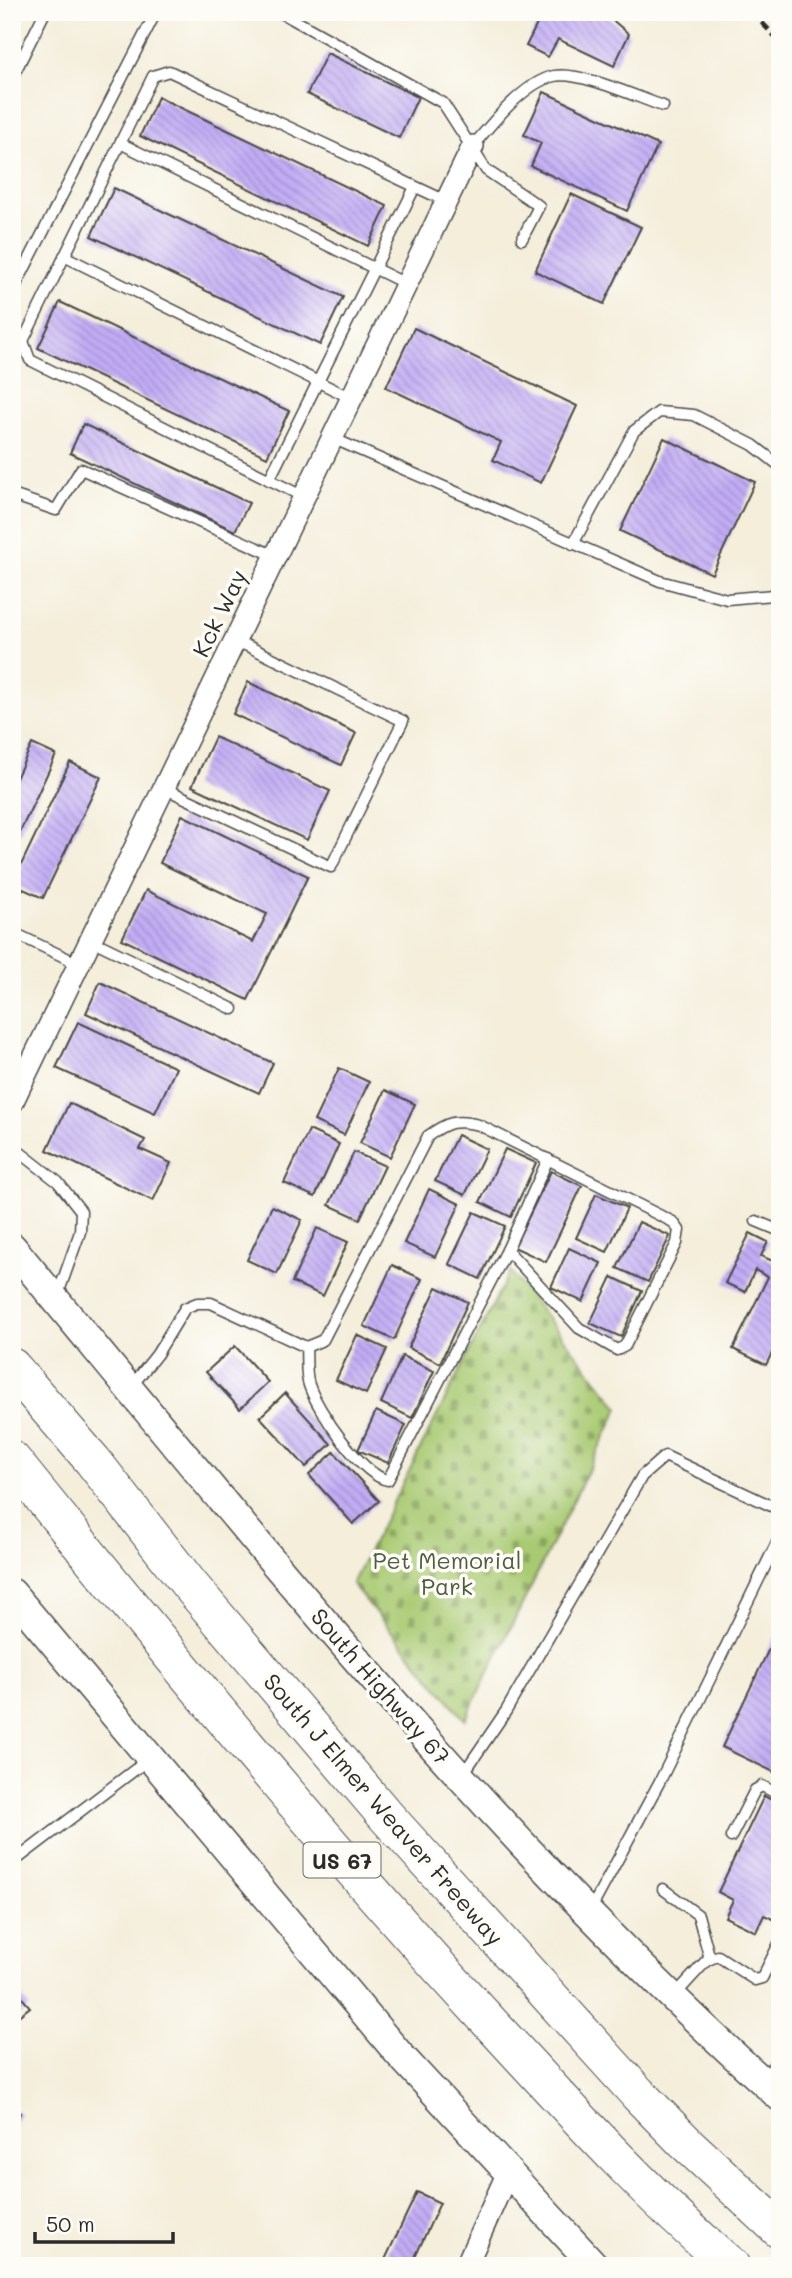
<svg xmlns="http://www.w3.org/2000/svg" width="792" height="2278" viewBox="0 0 792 2278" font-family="Mali,sans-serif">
<defs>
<pattern id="cemetery-stones" width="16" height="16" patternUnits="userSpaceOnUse" patternTransform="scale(1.75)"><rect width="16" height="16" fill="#a9ca72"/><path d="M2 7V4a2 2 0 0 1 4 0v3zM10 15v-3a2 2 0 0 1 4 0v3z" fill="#8aa45e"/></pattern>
<pattern id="building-back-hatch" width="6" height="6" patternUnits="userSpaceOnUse" patternTransform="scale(1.75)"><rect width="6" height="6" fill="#c2adf6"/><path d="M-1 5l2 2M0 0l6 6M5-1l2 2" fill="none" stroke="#9e8dc7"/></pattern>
</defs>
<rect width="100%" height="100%" fill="#fdfcf7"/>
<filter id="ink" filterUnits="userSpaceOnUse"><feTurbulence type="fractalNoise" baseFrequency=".0143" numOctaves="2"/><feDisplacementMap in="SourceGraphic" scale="14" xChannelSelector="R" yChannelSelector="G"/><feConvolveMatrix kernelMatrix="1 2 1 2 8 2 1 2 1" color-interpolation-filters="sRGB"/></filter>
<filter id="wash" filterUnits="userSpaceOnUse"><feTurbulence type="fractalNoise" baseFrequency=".00686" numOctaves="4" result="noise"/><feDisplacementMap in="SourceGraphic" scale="28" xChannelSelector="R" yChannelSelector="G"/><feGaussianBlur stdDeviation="1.57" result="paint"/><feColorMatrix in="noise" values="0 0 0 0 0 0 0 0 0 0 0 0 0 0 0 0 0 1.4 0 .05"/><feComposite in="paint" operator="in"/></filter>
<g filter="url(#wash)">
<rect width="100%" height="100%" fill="#f4eedb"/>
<!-- cemetery -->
<path fill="url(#cemetery-stones)" stroke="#6a7a4e" stroke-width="2" d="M510 1271 619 1408 465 1720 352 1584Z"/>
<g id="blocks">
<!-- building -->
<g fill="url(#building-back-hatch)">
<path d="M543 12H603L629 34 614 66 558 39 548 57 526 46Z"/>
<path d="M327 53 418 97 399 138 307 94Z"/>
<path d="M544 92 658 145 627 211 531 166 541 143 524 135Z"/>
<path d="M158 97 387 206 368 246 140 136Z"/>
<path d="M114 188 343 297 320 345 91 236Z"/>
<path d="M571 194 641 227 604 304 535 271Z"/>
<path d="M60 302 289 411 267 457 38 348Z"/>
<path d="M414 328 577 406 541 483 493 460 501 442 386 387Z"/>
<path d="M83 424 249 503 235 531 70 453Z"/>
<path d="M664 438 755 482 712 574 620 531Z"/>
<path d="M248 682 356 733 341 765 233 714Z"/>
<path d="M12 733 20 737 12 753Z"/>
<path d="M215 737 330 791 307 840 192 786Z"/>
<path d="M32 744 56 755 12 849V787Z"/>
<path d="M70 762 101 777 43 898 12 884Z"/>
<path d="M182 815 308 876 248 1000 122 939 146 890 253 942 267 914 160 863Z"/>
<path d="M100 982 273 1063 259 1093 86 1013Z"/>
<path d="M78 1022 176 1068 155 1113 56 1068Z"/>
<path d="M339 1068 369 1082 344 1135 314 1121Z"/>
<path d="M385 1090 415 1104 390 1157 360 1143Z"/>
<path d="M69 1103 145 1140 140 1149 171 1163 153 1201 47 1150Z"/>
<path d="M309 1130 339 1144 315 1197 284 1183Z"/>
<path d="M457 1135 487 1149 465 1195 435 1181Z"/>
<path d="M505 1149 536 1163 511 1217 480 1202Z"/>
<path d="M354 1152 385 1166 360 1219 329 1205Z"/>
<path d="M551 1171 582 1186 546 1262 514 1247Z"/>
<path d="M429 1189 460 1204 435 1257 404 1243Z"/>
<path d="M596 1194 627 1208 607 1252 576 1238Z"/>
<path d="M272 1206 302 1220 277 1274 247 1260Z"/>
<path d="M474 1212 505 1226 480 1279 449 1264Z"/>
<path d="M639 1222 670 1236 648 1282 617 1268Z"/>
<path d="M317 1228 348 1242 323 1296 292 1282Z"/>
<path d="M750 1233 768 1242 761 1256 775 1262 780 1251V1337L766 1365 733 1349 768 1277 755 1270 745 1292 725 1283Z"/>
<path d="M569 1248 601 1263 583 1302 551 1287Z"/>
<path d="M392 1265 422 1279 394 1340 364 1326Z"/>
<path d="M612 1277 642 1291 621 1337 590 1323Z"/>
<path d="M437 1287 468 1302 440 1363 408 1348Z"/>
<path d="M357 1335 387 1349 366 1394 336 1380Z"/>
<path d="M235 1346 268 1382 240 1409 206 1372Z"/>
<path d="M402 1356 434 1371 412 1418 381 1403Z"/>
<path d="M285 1393 331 1444 306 1467 260 1417Z"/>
<path d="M376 1411 406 1425 388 1463 358 1450Z"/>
<path d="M334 1452 379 1501 353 1524 309 1475Z"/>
<path d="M780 1626V1775L722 1747Z"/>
<path d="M764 1796 780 1804V1922L764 1915 756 1932 725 1917 733 1900 718 1892Z"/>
<path d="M17 1992 30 2007 12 2021V1996Z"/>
<path d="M12 2109 20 2113 12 2129Z"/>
<path d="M417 2192 440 2203 411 2266H382Z"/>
</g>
</g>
</g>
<g filter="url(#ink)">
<use href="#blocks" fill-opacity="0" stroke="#494845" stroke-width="2"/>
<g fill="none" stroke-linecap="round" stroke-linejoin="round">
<defs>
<g id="service">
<path d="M280 12 443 103 486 170 539 206 522 239"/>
<path d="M12 78 45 12"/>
<path d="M120 143 406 284"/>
<path d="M473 146C491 124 525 82 554 76 581 71 636 97 663 106"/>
<path d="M64 256 351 398"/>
<path d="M12 293 156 12"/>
<path d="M332 438 660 581 727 599 773 595 780 587"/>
<path d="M269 480 415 187"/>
<path d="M12 495 56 510 81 469 275 556"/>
<path d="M304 497 30 360 23 341 153 76 169 71 446 201"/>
<path d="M573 544 634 431 659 412 694 415 753 445 780 466"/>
<path d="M164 788 331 867 403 721 235 640"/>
<path d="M12 932 79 964"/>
<path d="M91 940 233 1009"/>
<path d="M12 1146 58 1182 81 1211 80 1232 57 1297"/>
<path d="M756 1221 780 1231"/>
<path d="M507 1250 548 1159"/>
<path d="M131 1387 157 1354 185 1308 197 1303H211L306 1347 323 1340 428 1136C447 1122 456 1119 479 1125L673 1222 679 1230 677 1243 625 1346 617 1350 579 1328 507 1250 388 1480C363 1477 317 1410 309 1385 305 1375 307 1358 306 1347"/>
<path d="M461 1777 506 1711 642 1476 665 1456 780 1510"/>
<path d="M731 1837 755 1790 762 1786 780 1795"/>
<path d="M12 1863 149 1759"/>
<path d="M663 1889 698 1915 710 1959"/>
<path d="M590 1911 661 1779 780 1536"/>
<path d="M674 1996 707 1960 718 1956 755 1980 762 1978 780 1942"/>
<path d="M766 2081 780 2052"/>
</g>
<g id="minor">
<path d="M12 1103 473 146"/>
<path d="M466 2266 507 2174"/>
</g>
<g id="secondary">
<path d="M12 1247C256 1541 494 1842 780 2097"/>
<path d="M12 1593 399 2054 595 2266"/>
</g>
<g id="motorway">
<path d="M12 1367 93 1461 189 1584 386 1816 638 2094 686 2143 780 2230"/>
<path d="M12 1460C168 1653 325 1845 494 2027 570 2109 645 2193 731 2266"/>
</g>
</defs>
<!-- service casing -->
<use href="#service" stroke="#494845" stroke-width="13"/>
<!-- minor casing -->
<use href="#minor" stroke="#494845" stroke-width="24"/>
<!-- secondary casing -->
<use href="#secondary" stroke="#494845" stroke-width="31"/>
<!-- motorway casing -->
<use href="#motorway" stroke="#494845" stroke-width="39"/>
<!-- service -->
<use href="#service" stroke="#fff" stroke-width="10"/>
<!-- minor -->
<use href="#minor" stroke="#fff" stroke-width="21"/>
<!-- secondary -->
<use href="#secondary" stroke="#fff" stroke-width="28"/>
<!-- motorway -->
<use href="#motorway" stroke="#fff" stroke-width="37"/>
<!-- rail -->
<path stroke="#2b2b2b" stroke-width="5" stroke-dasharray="10 5" stroke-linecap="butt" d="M751 12 780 41"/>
</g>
</g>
<g text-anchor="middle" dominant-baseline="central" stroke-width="7" stroke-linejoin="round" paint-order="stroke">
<!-- shield labels -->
<rect fill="#fdfcf7" stroke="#6a6a68" stroke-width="2" x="303.5" y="1842.5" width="77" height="35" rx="5"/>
<g font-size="21" font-weight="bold" fill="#2b2b2b">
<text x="342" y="1860">US 67</text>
</g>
<!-- street labels -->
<g font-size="23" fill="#2b2b2b" stroke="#fdfcf7">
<text transform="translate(219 613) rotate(-64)">Kck Way</text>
<text transform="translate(381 1686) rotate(49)">South Highway 67</text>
<text transform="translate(384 1809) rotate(49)">South J Elmer Weaver Freeway</text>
</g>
<!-- park labels -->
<g font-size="23" fill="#515b40" stroke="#fdfcf7">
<text x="447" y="1560">Pet Memorial<tspan x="447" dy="26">Park</tspan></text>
</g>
</g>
<!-- margin -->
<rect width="792" height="2278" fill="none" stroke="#fdfcf7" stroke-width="42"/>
<!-- scale -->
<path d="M35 2232v10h138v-10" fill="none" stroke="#2b2b2b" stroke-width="3.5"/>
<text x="46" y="2232" font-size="21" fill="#2b2b2b" stroke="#fdfcf7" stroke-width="5" paint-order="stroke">50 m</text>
</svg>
